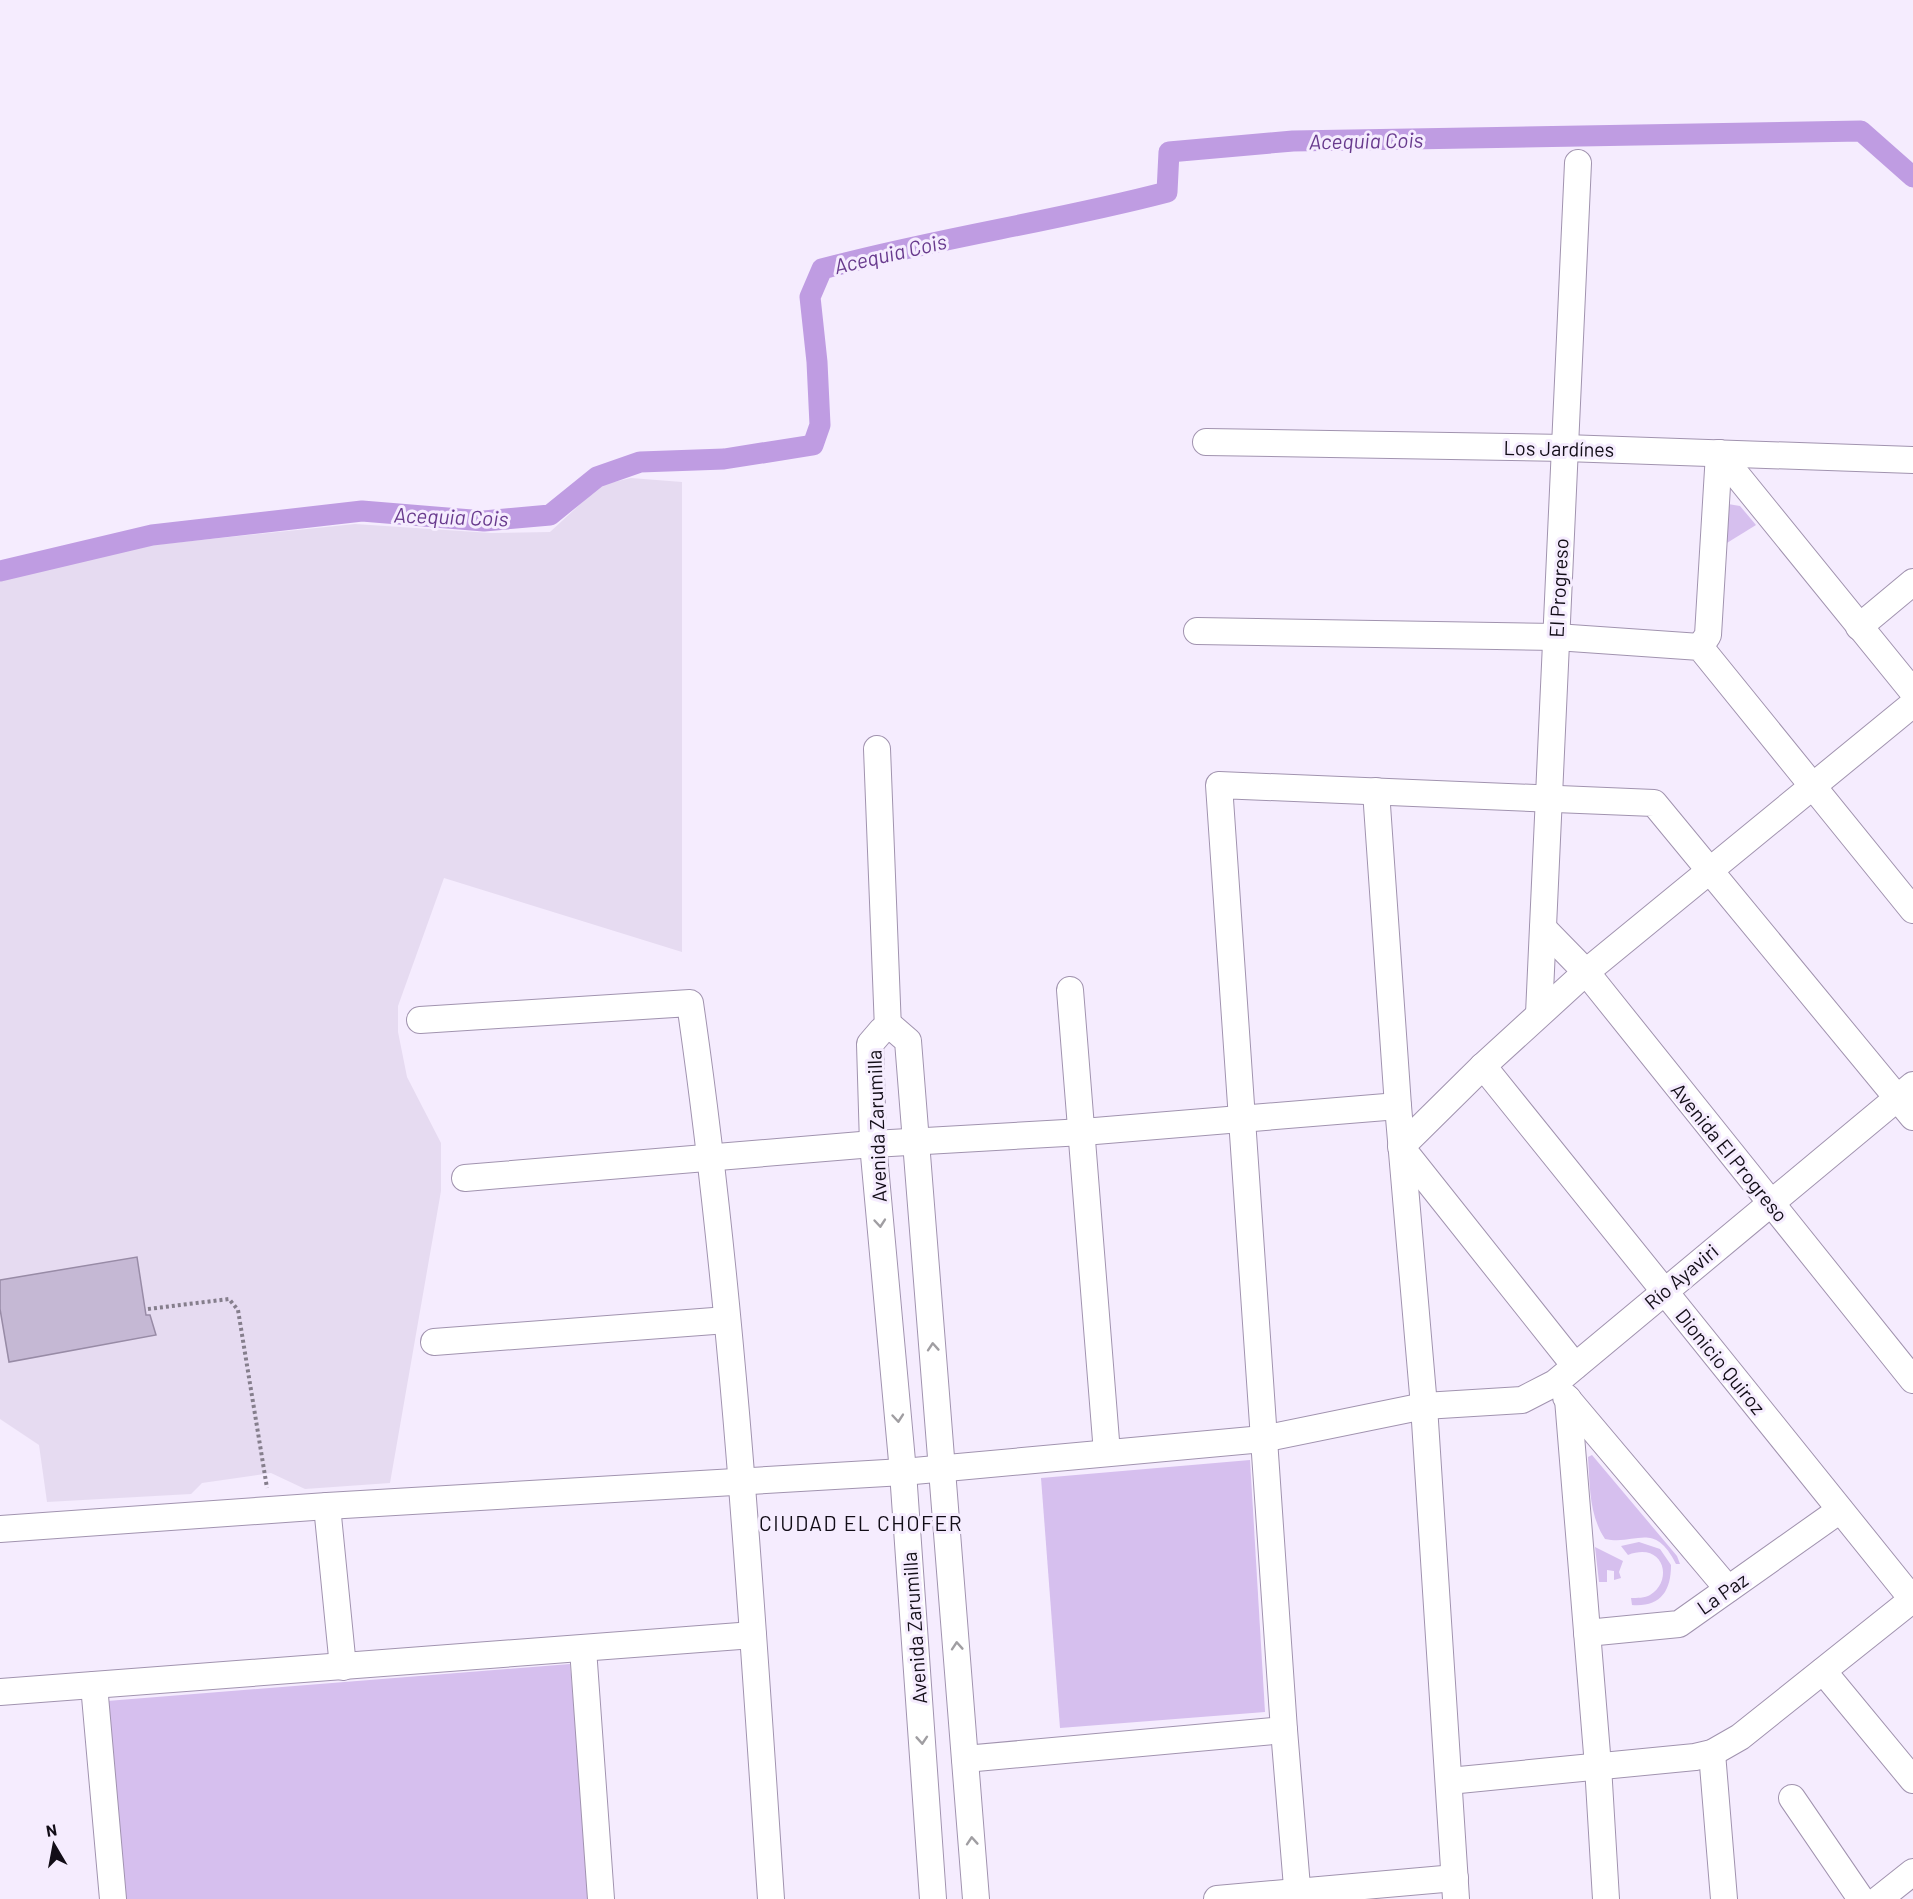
<svg xmlns="http://www.w3.org/2000/svg" width="1913" height="1899" viewBox="0 0 1913 1899" font-family="Barlow,sans-serif">
<rect width="100%" height="100%" fill="#f5ecfe"/>
<!-- built -->
<path fill="#e6dbf1" d="M631 478 682 482V952L444 878 398 1006V1032L407 1077 441 1143V1191L390 1483 305 1489 271 1473 202 1483 191 1494 47 1502 39 1445 0 1419V580L153 545 355 524 491 533 550 532 601 485Z"/>
<!-- green -->
<g fill="#d6bfee">
<path d="M1728 504 1740 506 1756 525 1722 546Z"/>
<path d="M1592 1455 1677 1556 1680 1564H1676C1654 1520 1636 1546 1605 1539 1589 1515 1590 1486 1588 1457Z"/>
<path d="M1250 1460 1265 1712 1060 1728 1041 1478Z"/>
<path d="M1639 1542 1660 1549 1671 1565C1671 1592 1660 1607 1632 1605L1631 1598C1637 1598 1645 1598 1650 1595 1674 1581 1664 1541 1628 1555L1621 1546Z"/>
<path d="M1595 1547 1623 1561 1619 1572 1621 1578 1614 1580V1571L1607 1570V1582H1599Z"/>
<path d="M570 1664 591 1899H126L107 1701Z"/>
</g>
<g fill="none" stroke-linecap="round" stroke-linejoin="round">
<!-- canal -->
<path stroke="#bf9ce2" stroke-width="21" d="M0 571 152 535 362 511 484 521 550 515 597 477 640 462 724 459 813 445 820 425 817 362 810 297 822 269C936 238 1053 222 1167 192L1169 152 1293 141 1861 131 1913 177"/>
</g>
<!-- building -->
<path fill="#c5b8d4" stroke="#988ba6" stroke-width="1.5" d="M137 1257 146 1315H150L156 1335 9 1362 0 1309V1280Z"/>
<g fill="none" stroke-linecap="round" stroke-linejoin="round">
<defs>
<g id="minor">
<path d="M1206 442 1565 448 1913 460"/>
<path d="M1719 453 1913 692"/>
<path d="M1859 627 1913 582"/>
<path d="M1197 631 1556 637 1700 647 1913 910"/>
<path d="M1700 647 1708 635 1719 453"/>
<path d="M877 749 888 1029"/>
<path d="M1376 791 1398 1106 1424 1406 1456 1899"/>
<path d="M1543 928 1586 972 1913 1380"/>
<path d="M1070 990 1107 1453"/>
<path d="M1539 1014 1578 163"/>
<path d="M420 1020 690 1003C733 1300 751 1600 771 1899"/>
<path d="M1483 1066 1913 1600"/>
<path d="M465 1178 873 1144 1083 1132 1398 1106"/>
<path d="M434 1342 727 1320"/>
<path d="M1575 1366 1401 1147 1483 1066 1586 972 1913 704"/>
<path d="M1566 1397 1728 1589"/>
<path d="M1568 1399 1598 1766 1606 1899"/>
<path d="M327 1506 343 1667"/>
<path d="M0 1529 327 1506 903 1472 1263 1439 1424 1406 1522 1400 1555 1383 1913 1085"/>
<path d="M1587 1633 1679 1624 1840 1510"/>
<path d="M583 1649 601 1899"/>
<path d="M1823 1671 1913 1780"/>
<path d="M94 1685 113 1899"/>
<path d="M0 1692 753 1635"/>
<path d="M1712 1753 1724 1899"/>
<path d="M965 1759 1284 1730"/>
<path d="M1449 1781 1695 1757 1712 1753 1740 1737 1913 1599"/>
<path d="M1792 1798 1861 1899"/>
<path d="M933 1899 903 1472 873 1144 870 1044 882 1030 893 1028 908 1041 976 1899"/>
<path d="M1217 1899 1455 1878"/>
<path d="M1298 1899 1284 1730 1219 785 1654 803 1913 1117"/>
<path d="M1879 1899 1913 1872"/>
</g>
</defs>
<!-- minor casing -->
<use href="#minor" stroke="#a193af" stroke-width="28"/>
<!-- path -->
<path stroke="#857e8c" stroke-width="4" stroke-dasharray="3 3" stroke-linecap="butt" d="M148 1309 229 1299 238 1310 267 1488"/>
<!-- minor -->
<use href="#minor" stroke="#fff" stroke-width="26"/>
</g>
<!-- one-way arrows -->
<defs><path id="oneway-chevron" d="M-2-3.5L2.5 0L-2 3.5" fill="none" stroke-width="1.6" stroke-linecap="round" stroke-linejoin="round" transform="scale(1.5)"/></defs>
<g stroke="#a09ea2">
<use href="#oneway-chevron" transform="translate(880 1223) rotate(85)"/>
<use href="#oneway-chevron" transform="translate(933 1347) rotate(-94)"/>
<use href="#oneway-chevron" transform="translate(898 1418) rotate(85)"/>
<use href="#oneway-chevron" transform="translate(957 1646) rotate(-94)"/>
<use href="#oneway-chevron" transform="translate(922 1740) rotate(86)"/>
<use href="#oneway-chevron" transform="translate(972 1841) rotate(-94)"/>
</g>
<g text-anchor="middle" dominant-baseline="central" stroke-width="6" stroke-linejoin="round" paint-order="stroke">
<!-- street labels -->
<g font-size="20" fill="#120d17" stroke="#f5ecfe">
<text transform="translate(1559 448) rotate(1)">Los Jardínes</text>
<text transform="translate(1558 588) rotate(-87)">El Progreso</text>
<text transform="translate(876 1126) rotate(-92)">Avenida Zarumilla</text>
<text transform="translate(1730 1152) rotate(51)">Avenida El Progreso</text>
<text transform="translate(1681 1276) rotate(-40)">Río Ayaviri</text>
<text transform="translate(1721 1361) rotate(51)">Dionicio Quiroz</text>
<text transform="translate(1722 1593) rotate(-35)">La Paz</text>
<text transform="translate(914 1628) rotate(-94)">Avenida Zarumilla</text>
</g>
<!-- water labels -->
<g font-size="21" font-style="italic" fill="#683a8d" stroke="#f5ecfe">
<text transform="translate(1366 140) rotate(-1)">Acequia Cois</text>
<text transform="translate(890 253) rotate(-13)">Acequia Cois</text>
<text transform="translate(451 516) rotate(2)">Acequia Cois</text>
</g>
<!-- neighbourhood labels -->
<g font-size="21" letter-spacing="1.5" fill="#120d17" stroke="#f5ecfe">
<text x="861" y="1522">CIUDAD EL CHOFER</text>
</g>
</g>
<!-- north arrow -->
<g transform="translate(54 1845) rotate(350)" stroke="#f5ecfe" stroke-width="4.5" paint-order="stroke">
<path d="M0-4.5L10 22L0 15L-10 22Z" fill="#120d17"/>
<text y="-9" font-size="16" font-weight="bold" text-anchor="middle" fill="#120d17">N</text>
</g>
</svg>
